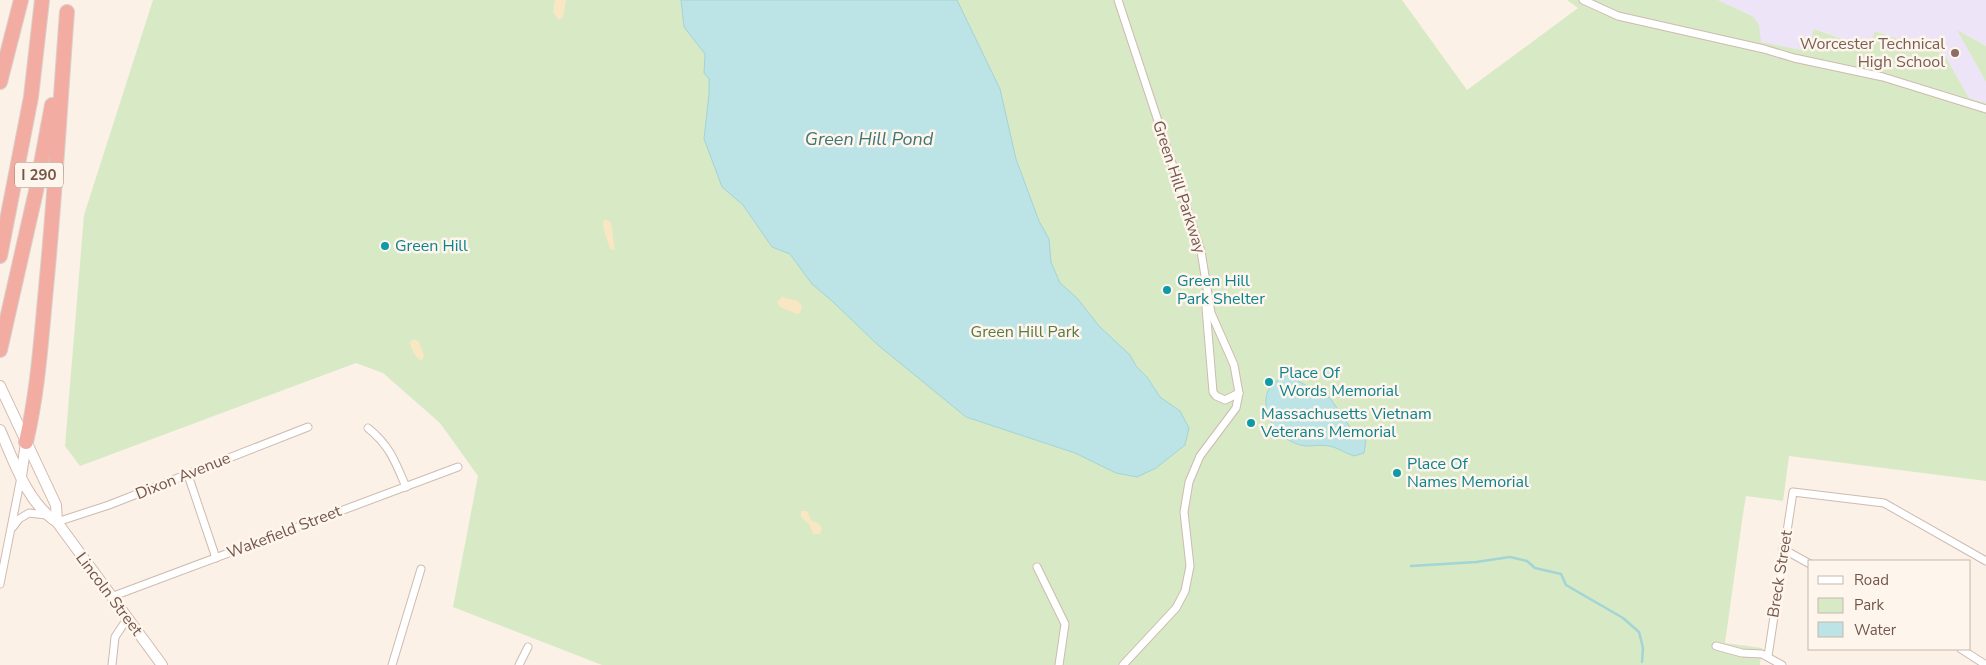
<svg xmlns="http://www.w3.org/2000/svg" width="1986" height="665" viewBox="0 0 1986 665" font-family="'Nunito Sans',sans-serif">
<rect width="100%" height="100%" fill="#fcf1e7"/>
<!-- education -->
<path fill="#eee4f8" d="M1718 0H1986V46L1958 31 1986 82V103L1969 98 1944 54 1876 31 1870 48 1815 29 1807 51 1760 42 1759 24 1752 16Z"/>
<!-- green -->
<g fill="#d8e9c6">
<path d="M153 0H1402L1467 90 1578 8 1567 0H1718L1752 16 1759 24 1761 42 1807 51 1814 29 1869 48 1875 31 1944 54 1969 98 1986 103V481L1789 456 1783 501 1746 496 1743 514 1725 643 1762 648 1760 665H602L453 607 478 476 440 423 383 373 356 363 80 466 65 446 84 215Z"/>
<path d="M1957 30 1986 46V82Z"/>
</g>
<!-- sand -->
<g fill="#f9e7c3">
<path d="M555 0H566L563 17 559 20 553 12Z"/>
<path d="M604 219 611 222 615 250 610 249C608 240 601 228 604 219Z"/>
<path d="M782 297 798 301 802 306 800 313 797 314 780 307 777 302Z"/>
<path d="M414 339 419 342 424 355 422 361C414 357 412 350 410 342Z"/>
<path d="M801 511H807L811 520 819 524 822 529 820 534H813L809 524 801 517Z"/>
</g>
<!-- water -->
<g fill="#bce3e5" stroke="#a3d4d6">
<path d="M681 0H957L1000 89 1016 159 1039 221 1049 239 1051 262 1060 283 1077 298 1099 326 1130 355 1136 366 1147 377 1160 397 1180 411 1189 428 1185 445 1156 468 1137 477 1116 473 1075 453 966 417 878 345 832 301 812 284 790 254 772 247 743 205 722 187 704 139 709 94V79L704 73 705 54 684 27Z"/>
<path d="M1287 375 1330 398 1354 433 1366 441 1364 453 1354 456C1347 454 1340 449 1333 447 1324 444 1315 446 1306 446 1285 444 1267 424 1266 404 1265 388 1274 381 1287 375Z"/>
</g>
<g fill="none" stroke-linecap="round" stroke-linejoin="round">
<!-- stream -->
<path stroke="#a3d4d6" stroke-width="2.5" d="M1411 566 1476 562 1510 557 1527 561 1535 568 1561 574 1566 585 1623 618 1639 632 1643 648 1642 662"/>
<defs>
<g id="street">
<path d="M1118 0 1201 251 1211 313 1234 365 1239 393 1236 408 1200 456 1189 482 1184 512 1190 566 1185 591 1176 608 1123 665"/>
<path d="M1583 0 1618 16 1764 49 1794 58 1883 77 1986 109"/>
<path d="M1206 308 1213 392 1216 396 1225 400 1239 393"/>
<path d="M368 428C390 446 395 461 406 487"/>
<path d="M188 475 216 558"/>
<path d="M57 522 109 505 308 427"/>
<path d="M13 527 19 519 29 513 46 515"/>
<path d="M1783 549 1810 564"/>
<path d="M1037 567 1065 624 1059 665"/>
<path d="M0 584 21 477"/>
<path d="M111 597 458 467"/>
<path d="M1716 646 1742 653 1762 654 1782 665"/>
<path d="M1961 649 1986 665"/>
<path d="M1768 656 1793 492 1884 503 1986 561"/>
<path d="M112 665 115 637 127 619"/>
<path d="M392 665 421 569"/>
<path d="M519 665 528 647"/>
</g>
<g id="secondary">
<path d="M0 386 56 505 57 522"/>
<path d="M0 430C14 461 27 503 57 522L162 665"/>
<path d="M21 476 26 443"/>
</g>
<g id="highway">
<path d="M0 82 21 0"/>
<path d="M0 256 31 97 42 0"/>
<path d="M0 350 36 191 52 105"/>
<path d="M26 442C38 391 41 340 46 288 55 196 60 104 67 12"/>
</g>
</defs>
<!-- street casing -->
<use href="#street" stroke="#cfbab0" stroke-width="9"/>
<!-- secondary casing -->
<use href="#secondary" stroke="#d2b9ae" stroke-width="12"/>
<!-- highway casing -->
<use href="#highway" stroke="#d8d0cd" stroke-width="16"/>
<!-- street -->
<use href="#street" stroke="#fff" stroke-width="7"/>
<!-- secondary -->
<use href="#secondary" stroke="#fff" stroke-width="10"/>
<!-- highway -->
<use href="#highway" stroke="#f3aca1" stroke-width="14"/>
</g>
<!-- markers -->
<circle fill="#8d6e63" stroke="#fef6ed" stroke-width="2" cx="1955" cy="53" r="5"/>
<g fill="#0f9aa8" stroke="#fef6ed" stroke-width="2">
<circle cx="385" cy="246" r="5"/>
<circle cx="1167" cy="290" r="5"/>
<circle cx="1269" cy="382" r="5"/>
<circle cx="1251" cy="423" r="5"/>
<circle cx="1397" cy="473" r="5"/>
</g>
<g text-anchor="middle" dominant-baseline="central" stroke-width="5" stroke-linejoin="round" paint-order="stroke">
<!-- shield labels -->
<rect fill="#fef6ed" stroke="#9d867c" stroke-width="1" x="15" y="162.5" width="48" height="25" rx="4"/>
<g font-size="15" font-weight="bold" fill="#74564c">
<text x="39" y="175">I 290</text>
</g>
<!-- education labels -->
<g font-size="16" fill="#785e54" stroke="#fef6ed" text-anchor="end">
<text x="1945" y="44">Worcester Technical<tspan x="1945" dy="18">High School</tspan></text>
</g>
<!-- street labels -->
<g font-size="16" fill="#74564c" stroke="#fef6ed">
<text transform="translate(1179 187) rotate(72)">Green Hill Parkway</text>
<text transform="translate(183 476) rotate(-22)">Dixon Avenue</text>
<text transform="translate(284 532) rotate(-21)">Wakefield Street</text>
<text transform="translate(1780 574) rotate(-81)">Breck Street</text>
<text transform="translate(109 594) rotate(53)">Lincoln Street</text>
</g>
<!-- culture labels -->
<g font-size="16" fill="#0d838f" stroke="#fef6ed" text-anchor="start">
<text x="395" y="246">Green Hill</text>
<text x="1177" y="281">Green Hill<tspan x="1177" dy="18">Park Shelter</tspan></text>
<text x="1279" y="373">Place Of<tspan x="1279" dy="18">Words Memorial</tspan></text>
<text x="1261" y="414">Massachusetts Vietnam<tspan x="1261" dy="18">Veterans Memorial</tspan></text>
<text x="1407" y="464">Place Of<tspan x="1407" dy="18">Names Memorial</tspan></text>
</g>
<!-- park labels -->
<g font-size="16" fill="#5b7944" stroke="#fef6ed">
<text x="1025" y="332">Green Hill Park</text>
</g>
<!-- water labels -->
<g font-size="18" font-style="italic" fill="#407678" stroke="#fef6ed">
<text x="869" y="139">Green Hill Pond</text>
</g>
</g>
<!-- legend -->
<rect x="1808" y="560" width="162" height="90" fill="#fef6ed" stroke="#c7b6ad"/>
<rect x="1818" y="576" width="25" height="8" fill="#ffffff" stroke="#c7b6ad"/>
<text x="1854" y="585" font-size="15" fill="#74564c">Road</text>
<rect x="1818" y="598" width="25" height="15" fill="#d8e9c6" stroke="#c7b6ad"/>
<text x="1854" y="610" font-size="15" fill="#74564c">Park</text>
<rect x="1818" y="622" width="25" height="15" fill="#bce3e5" stroke="#c7b6ad"/>
<text x="1854" y="635" font-size="15" fill="#74564c">Water</text>
</svg>
